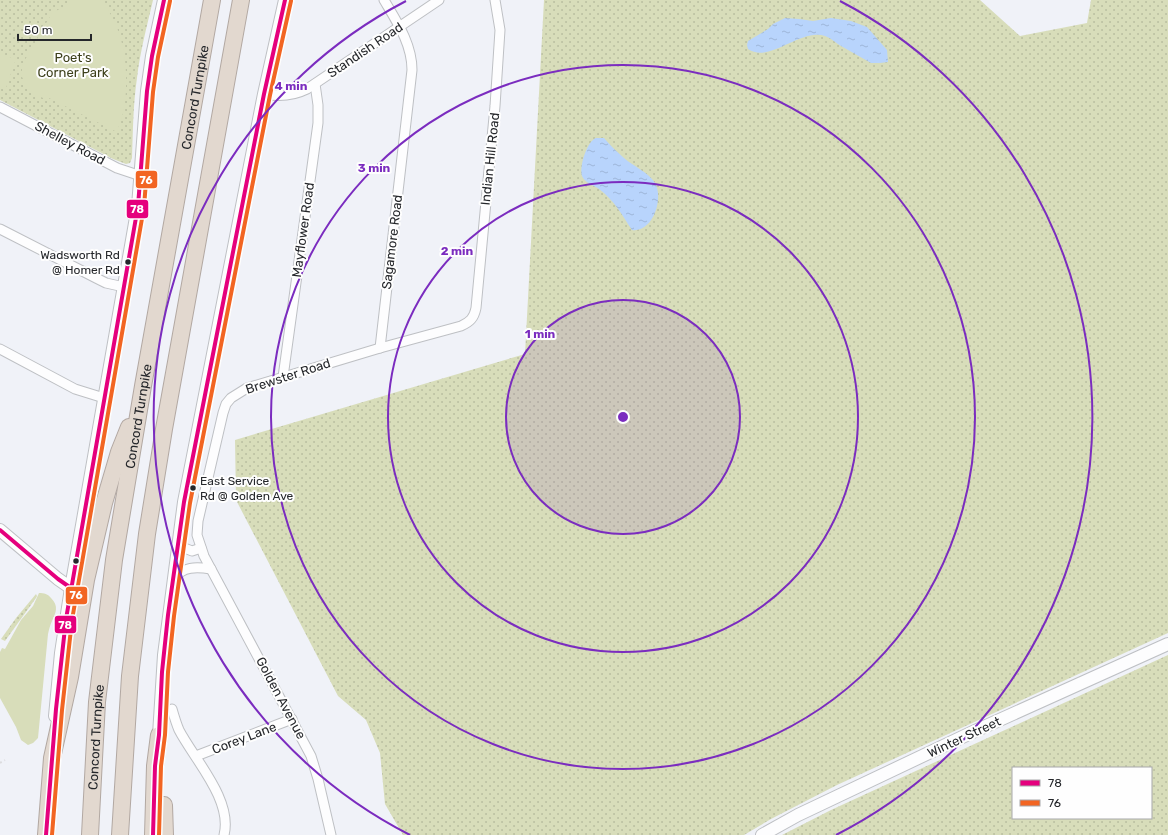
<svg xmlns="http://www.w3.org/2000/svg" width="1168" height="835" viewBox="0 0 1168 835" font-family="Rubik,sans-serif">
<defs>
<pattern id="grass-dots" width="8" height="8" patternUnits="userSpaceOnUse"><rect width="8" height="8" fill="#d8ddba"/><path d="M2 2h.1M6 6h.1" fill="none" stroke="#b9bea0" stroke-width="1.8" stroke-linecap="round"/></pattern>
<pattern id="water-ripples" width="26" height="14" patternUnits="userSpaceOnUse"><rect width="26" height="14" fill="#b8d4fc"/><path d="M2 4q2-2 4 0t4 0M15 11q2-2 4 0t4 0" fill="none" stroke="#9eb6d8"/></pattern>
</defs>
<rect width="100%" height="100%" fill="#f0f2f8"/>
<!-- grass -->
<g fill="url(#grass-dots)" fill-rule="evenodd">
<path d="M0 0H153C147 26 140 52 137 78 133 105 133 132 132 158L130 163 126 164 113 159 0 100Z"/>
<path d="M544 0H980L1020 36 1087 23 1091 0H1168V633L837 785 771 819 744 835H403L385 804 380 753 366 720 338 696 236 500 235 440 525 354Z"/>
<path d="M36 594 37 596 36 598 5 641 1 639 16 618Z"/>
<path d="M1168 655V835H782L831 810ZM1013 768H1151V818H1013Z"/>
</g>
<!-- garden -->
<g fill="#d8ddba">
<path d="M70 0H100C124 25 129 69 125 102 124 113 120 123 117 132L49 98 47 100 29 91 22 77V65L52 13 67 5Z"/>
<path d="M0 54 16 59 6 88 0 86Z"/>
<path d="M39 593C44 593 48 594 51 598 59 606 56 612 52 621 50 625 49 630 48 634L38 738 33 743 28 745 21 740 16 727 0 698V652L2 648 5 649 21 620 33 606Z"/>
</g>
<!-- water -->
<g fill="url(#water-ripples)">
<path d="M785 18 799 19 813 21 831 18 851 21 867 27 887 50 888 62 880 63H871C861 57 851 52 841 46 836 43 831 38 825 36 800 28 770 64 748 49L747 45 748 41 768 29 773 24Z"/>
<path d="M596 138H604C610 145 617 152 624 158 633 166 648 172 655 183 664 198 653 233 632 230 622 215 614 200 599 189 593 185 585 183 582 176 579 167 587 141 596 138Z"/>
</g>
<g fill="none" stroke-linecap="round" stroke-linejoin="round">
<defs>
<g id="street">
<path d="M264 94C280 97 293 96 307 89L439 0"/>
<path d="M0 107 117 168 141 176"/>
<path d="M0 229 96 278 106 283 124 287"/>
<path d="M380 348 412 70C412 44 397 22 384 0"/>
<path d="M0 349 75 389 104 398"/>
<path d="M283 377 318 123V105L315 84"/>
<path d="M177 545 192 551 201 548"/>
<path d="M174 579C182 566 197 567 211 569"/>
<path d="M172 709C174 716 176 723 179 730 194 759 233 800 224 835"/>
<path d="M196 756 292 719"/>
<path d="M331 835 318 779 311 756 204 556 197 535 198 521 223 413 226 404 231 398 247 388 380 348 461 326C470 322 474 318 476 308L495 106 500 30 495 0"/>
</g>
<g id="secondary">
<path d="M0 530 58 579 71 588"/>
<path d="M55 716 61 653 71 588 138 206 147 91 152 56 164 0"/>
<path d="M159 735 164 655 184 502 264 94 285 0"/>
<path d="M762 835 798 815 975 731 1168 644"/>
</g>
<g id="highway">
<path d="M164 805 165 835"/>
<path d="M46 835 52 758 70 677 86 580 104 503 119 452 129 427"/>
<path id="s1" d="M90 835 97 702 114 560 143 386 212 0"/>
<path d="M120 835 130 676 147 534 164 429 241 0"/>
<path d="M153 835 155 766 159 735"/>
</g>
</defs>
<!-- street casing -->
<use href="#street" stroke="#bec0c4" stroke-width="11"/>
<!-- secondary casing -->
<use href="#secondary" stroke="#bec0c4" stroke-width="14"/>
<!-- highway casing -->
<use href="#highway" stroke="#b2a8a2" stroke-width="18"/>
<!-- path -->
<path stroke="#dcdcde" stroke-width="2" stroke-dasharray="2 3" stroke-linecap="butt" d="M0 763 5 760"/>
<!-- street -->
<use href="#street" stroke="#fdfdfe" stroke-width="9"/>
<!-- secondary -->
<use href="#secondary" stroke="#fdfdfe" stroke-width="12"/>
<!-- highway -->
<use href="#highway" stroke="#e2d8cf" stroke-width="16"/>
<defs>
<g id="bus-1">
<path d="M0 530 58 579 71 588"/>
<path d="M46 835 56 709 66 619 138 206 147 91 152 56 164 0"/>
<path d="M153 835 155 766 159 735 162 672 168 615 184 502 264 94 285 0"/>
</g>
<g id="bus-2">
<path d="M52 835 62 710 72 620 144 207 153 92 158 57 170 1"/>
<path d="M159 835 161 766 165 735 168 672 174 616 190 503 270 95 291 1"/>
</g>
</defs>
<!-- bus-1 casing -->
<use href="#bus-1" stroke="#fefefe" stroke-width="7"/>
<!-- bus-2 casing -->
<use href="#bus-2" stroke="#fefefe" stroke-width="7"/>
<!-- bus-1 -->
<use href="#bus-1" stroke="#e5007d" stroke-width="4"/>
<!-- bus-2 -->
<use href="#bus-2" stroke="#f26522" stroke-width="4"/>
</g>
<!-- distance rings -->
<circle cx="623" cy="417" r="117" fill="#7b2cbf" fill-opacity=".12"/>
<g fill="none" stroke="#7b2cbf" stroke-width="2">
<circle cx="623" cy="417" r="117"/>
<circle cx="623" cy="417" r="235"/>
<circle cx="623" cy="417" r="352"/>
<path d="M410 835A469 469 0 0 1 406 1M840 1A469 469 0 0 1 836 835"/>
</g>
<!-- markers -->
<g fill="#25272b" stroke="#fefefe" stroke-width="1.5">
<circle cx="128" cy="262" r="3.5"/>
<circle cx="193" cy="488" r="3.5"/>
<circle cx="76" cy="561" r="3.5"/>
</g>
<g text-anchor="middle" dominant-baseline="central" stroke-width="4" stroke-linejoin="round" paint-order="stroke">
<!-- bus labels -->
<g font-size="12" fill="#25272b" stroke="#fefefe" text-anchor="end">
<text x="120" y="255">Wadsworth Rd<tspan x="120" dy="15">@ Homer Rd</tspan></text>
<text x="200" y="481" text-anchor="start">East Service<tspan x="200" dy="15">Rd @ Golden Ave</tspan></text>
</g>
<!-- street labels -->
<g font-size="13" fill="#25272b" stroke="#fefefe">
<text transform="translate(365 50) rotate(-34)">Standish Road</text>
<text stroke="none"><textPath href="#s1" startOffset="746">Concord Turnpike</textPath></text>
<text transform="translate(70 143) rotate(28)">Shelley Road</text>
<text transform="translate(490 159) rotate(-84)">Indian Hill Road</text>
<text transform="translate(303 230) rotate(-82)">Mayflower Road</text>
<text transform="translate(392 242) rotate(-83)">Sagamore Road</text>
<text transform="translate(288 376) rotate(-18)">Brewster Road</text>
<text stroke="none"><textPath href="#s1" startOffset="422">Concord Turnpike</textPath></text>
<text transform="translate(281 698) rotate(62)">Golden Avenue</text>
<text stroke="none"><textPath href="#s1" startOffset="98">Concord Turnpike</textPath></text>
<text transform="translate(964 737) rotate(-25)">Winter Street</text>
<text transform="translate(244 738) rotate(-21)">Corey Lane</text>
</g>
<!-- park labels -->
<g font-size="13" fill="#3c3f1a" stroke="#fefefe">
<text x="73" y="57">Poet's<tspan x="73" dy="15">Corner Park</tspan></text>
</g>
</g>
<circle cx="623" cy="417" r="6" fill="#7b2cbf" stroke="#fefefe" stroke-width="2"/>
<g font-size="12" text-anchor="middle" font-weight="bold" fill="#7b2cbf" stroke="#fefefe" stroke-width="4" stroke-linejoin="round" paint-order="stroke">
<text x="291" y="90">4 min</text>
<text x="374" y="172">3 min</text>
<text x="457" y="255">2 min</text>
<text x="540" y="338">1 min</text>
</g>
<g stroke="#fefefe" stroke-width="1.5">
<rect x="135" y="170" width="23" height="19" rx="4" fill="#f26522"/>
<rect x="126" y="199" width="23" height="20" rx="4" fill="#e5007d"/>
<rect x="65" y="586" width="23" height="19" rx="4" fill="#f26522"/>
<rect x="54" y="615" width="23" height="19" rx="4" fill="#e5007d"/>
</g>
<g font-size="11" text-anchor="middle" font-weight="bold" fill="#fff">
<text x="146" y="184">76</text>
<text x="137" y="213">78</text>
<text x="76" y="599">76</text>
<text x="65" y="629">78</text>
</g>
<!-- legend -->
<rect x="1012" y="767" width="140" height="52" fill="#fefefe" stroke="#a7a8aa"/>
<rect x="1020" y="780" width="20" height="6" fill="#e5007d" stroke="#a7a8aa"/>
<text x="1048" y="787" font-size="12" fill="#25272b">78</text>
<rect x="1020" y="800" width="20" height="6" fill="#f26522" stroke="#a7a8aa"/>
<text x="1048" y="807" font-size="12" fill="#25272b">76</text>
<!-- scale -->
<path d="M18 34v6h73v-6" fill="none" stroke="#25272b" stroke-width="2"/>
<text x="24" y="34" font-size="12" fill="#25272b" stroke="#fefefe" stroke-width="3" paint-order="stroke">50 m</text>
</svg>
